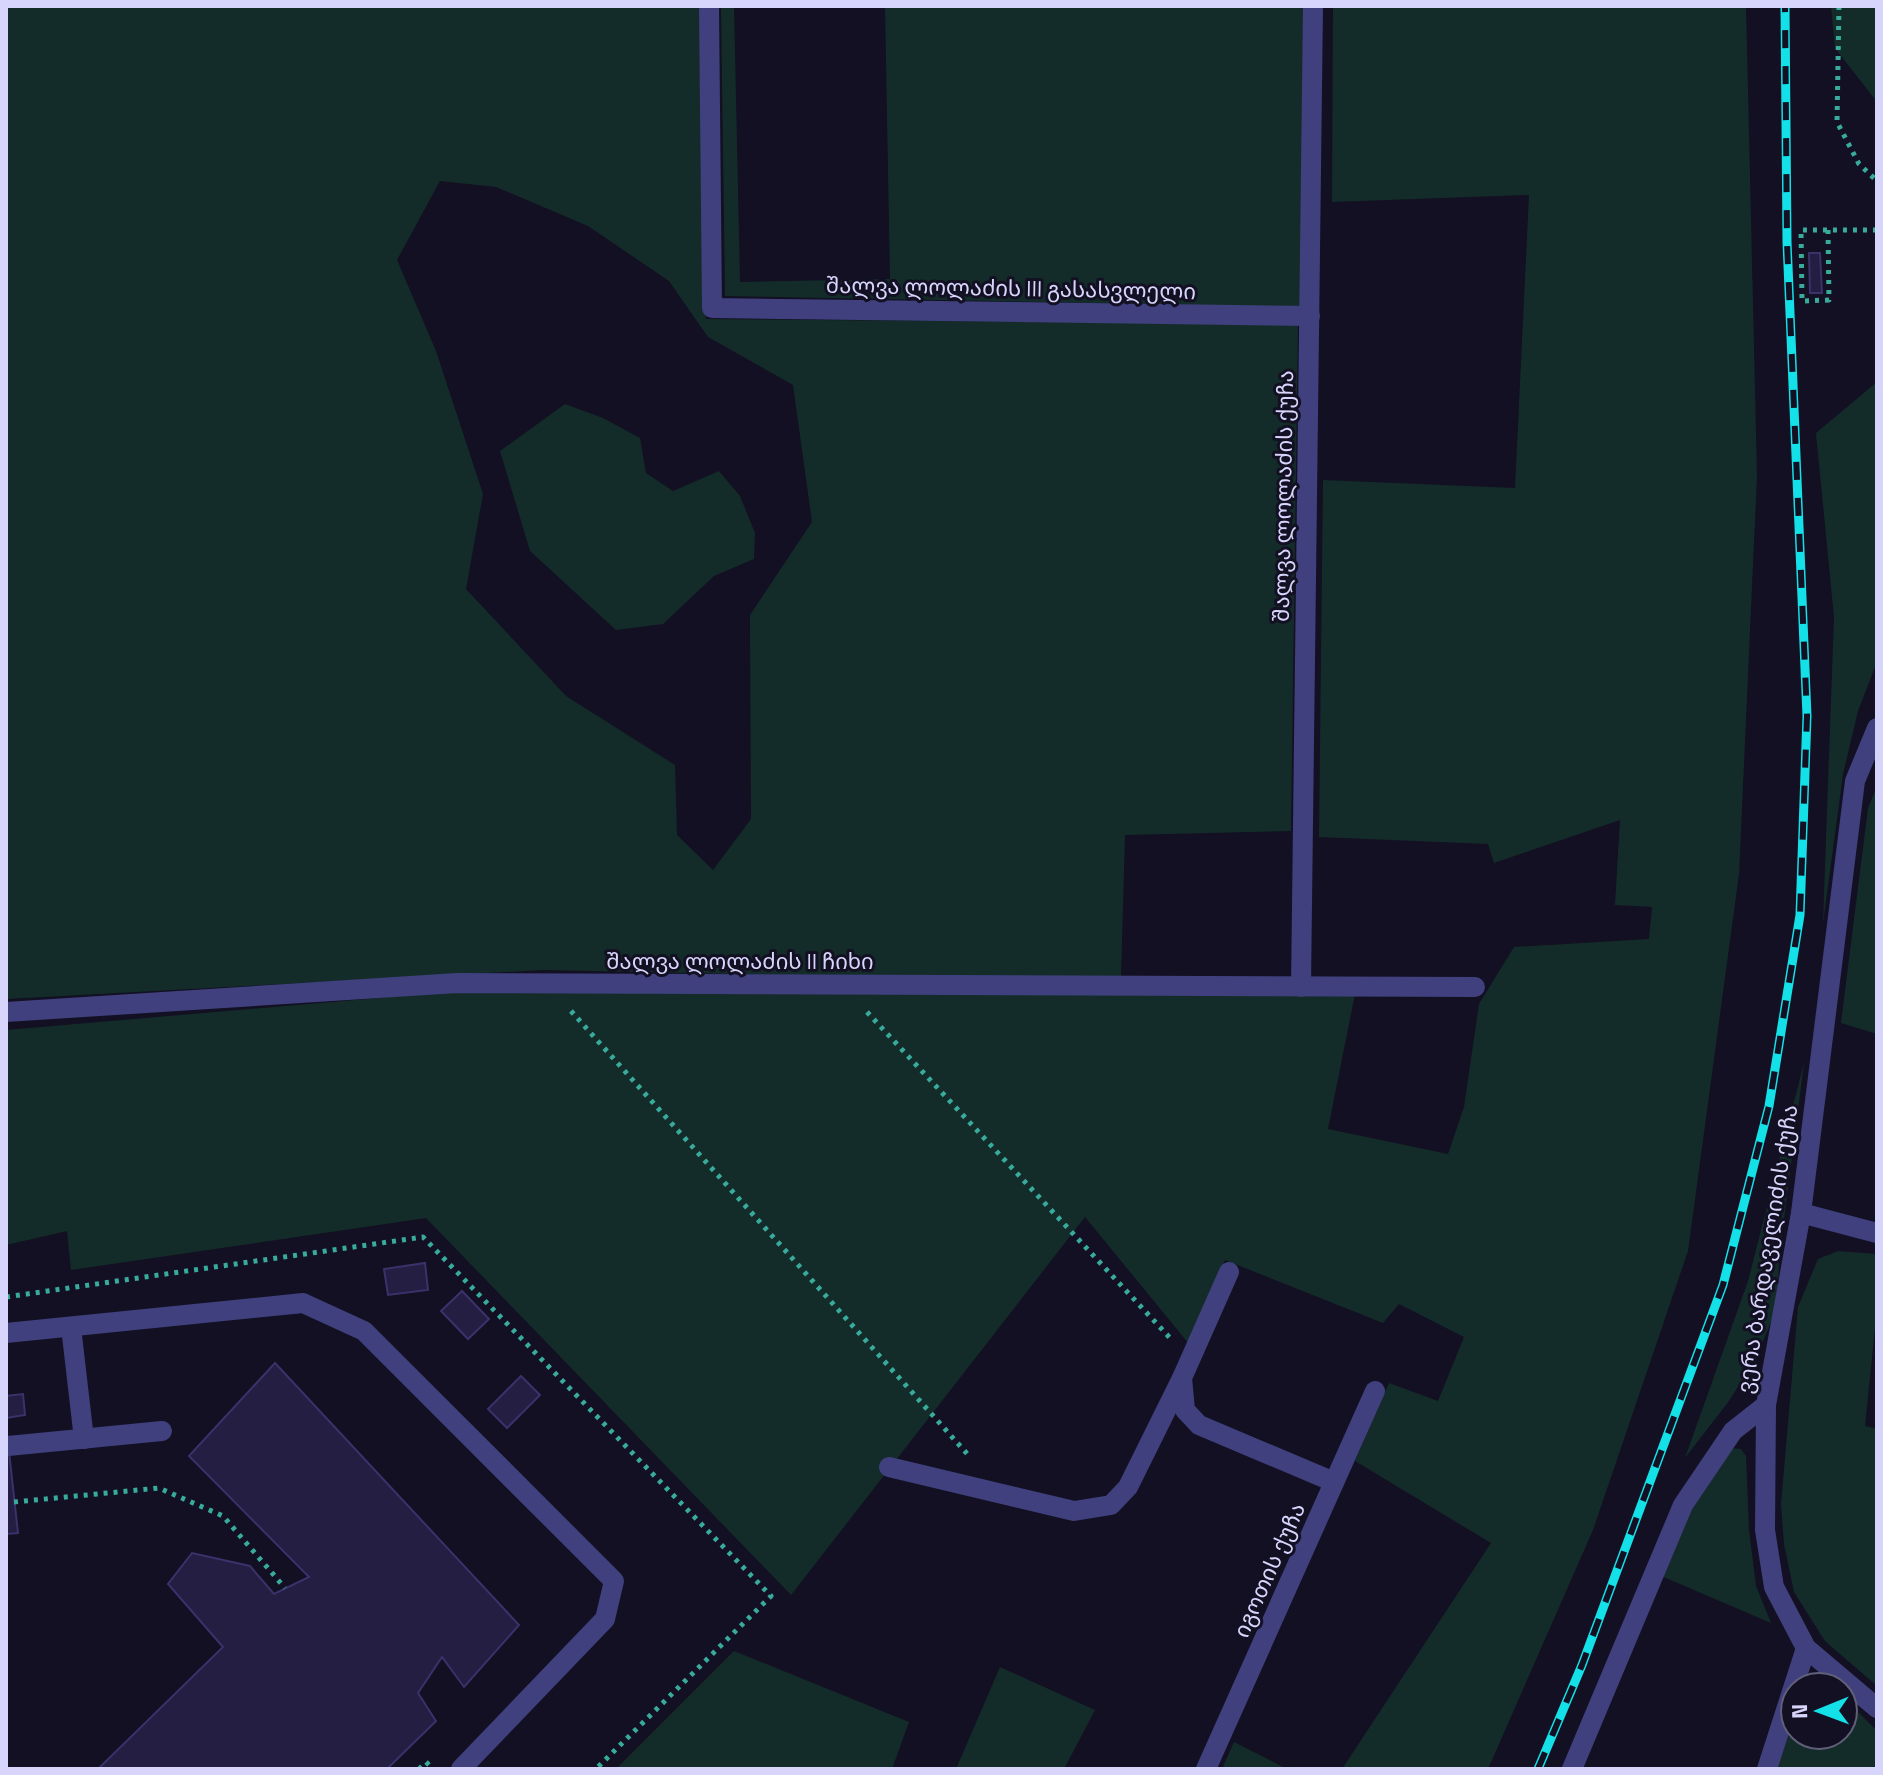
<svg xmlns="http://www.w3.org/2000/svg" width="1883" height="1775" viewBox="0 0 1883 1775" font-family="'Titillium Web','Noto Sans Georgian',sans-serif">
<rect width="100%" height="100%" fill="#121022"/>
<!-- green -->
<g fill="#142c29" fill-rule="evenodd">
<path d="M6 6H702L706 319 1298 324 1291 831 1125 835 1121 976H840L543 970 6 999ZM440 181 496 187 588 226 669 281 708 337 793 385 812 522 750 615 751 819 713 870 677 835 675 765 566 696 466 589 483 494 436 351 397 260Z"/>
<path d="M721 6H734L740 282 890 279 885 6H1307L1300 307 725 296Z"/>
<path d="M1333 6H1746L1757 476 1739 874 1688 1251 1593 1530 1488 1769H1342L1491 1543 1355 1461 1389 1383 1438 1401 1464 1337 1399 1304 1383 1323 1225 1260 1189 1344 1085 1217 791 1595 426 1218 71 1270 67 1231 6 1245V1030L449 992 1355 994 1328 1129 1448 1154 1464 1107 1479 1004 1514 947 1649 939 1652 907 1615 905 1620 820 1494 863 1488 844 1319 837 1323 480 1515 488 1529 195 1332 202Z"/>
<path d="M1831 6H1877V102L1835 48Z"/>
<path d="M1877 382V662L1858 711 1843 774 1823 923 1834 617 1816 433Z"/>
<path d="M565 404 603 418 640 438 646 473 673 491 719 471 740 496 755 533 754 559 714 576 663 624 616 630 530 551 500 451Z"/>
<path d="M1877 786V1034L1841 1023 1868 808Z"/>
<path d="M1804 1063 1779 1258 1777 1308 1755 1360 1729 1401 1685 1458 1748 1281Z"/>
<path d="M1838 1251 1877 1254V1308L1865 1426 1877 1429V1686L1825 1641 1794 1592 1784 1544 1781 1504 1798 1307 1818 1259Z"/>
<path d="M1730 1448 1741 1449 1746 1456 1749 1530 1756 1586 1771 1623 1659 1575 1687 1507Z"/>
<path d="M734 1651 909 1722 892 1769H616Z"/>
<path d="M1000 1667 1095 1710 1064 1769H956Z"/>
<path d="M1843 1697 1877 1731V1769H1777L1795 1715V1735H1843Z"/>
<path d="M1234 1742 1287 1769H1222Z"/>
</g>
<!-- building -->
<g fill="#231e42" stroke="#3a326b" stroke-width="2">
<path d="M1809 253H1820L1822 293H1810Z"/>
<path d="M425 1263 428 1290 388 1295 384 1269Z"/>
<path d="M462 1291 489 1319 468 1339 441 1311Z"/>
<path d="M275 1363 519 1625 464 1687 442 1657 418 1693 436 1721 387 1769H98L223 1647 168 1584 192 1553 250 1566 274 1594 309 1577 189 1456Z"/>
<path d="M521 1376 540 1395 507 1428 488 1409Z"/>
<path d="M23 1394 25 1415 6 1418V1396Z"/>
<path d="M6 1424 18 1533 6 1534Z"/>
</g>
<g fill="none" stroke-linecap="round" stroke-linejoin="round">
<!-- path -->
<g stroke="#39ab9d" stroke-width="5" stroke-dasharray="4 6" stroke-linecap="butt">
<path d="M1839 6 1837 122 1859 164 1877 181"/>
<path d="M1828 230 1829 300 1802 301 1801 230H1877"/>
<path d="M571 1011 970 1457"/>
<path d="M867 1012 1171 1339"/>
<path d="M6 1297 423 1237 771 1596 596 1769"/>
<path d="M14 1502 159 1488 223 1516 285 1588"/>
<path d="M419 1769 426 1762 433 1769"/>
</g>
<!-- minor -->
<g stroke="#3f407d" stroke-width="20">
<path d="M709 6 712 308 1310 316"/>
<path d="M1877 728 1855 781 1801 1213 1766 1405 1765 1530 1774 1587 1806 1648 1877 1708"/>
<path d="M1301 987 1313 6"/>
<path d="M6 1012 457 983 1475 987"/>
<path d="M1801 1213 1877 1233"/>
<path d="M1229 1272 1182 1378 1185 1410 1199 1425 1334 1482"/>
<path d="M71 1327 84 1439"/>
<path d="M6 1333 303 1303 364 1331 614 1581 605 1619 461 1769"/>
<path d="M8 1446 162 1431"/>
<path d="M889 1467 1074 1511 1111 1505 1128 1487 1182 1378"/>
<path d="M1206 1769 1375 1391"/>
<path d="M1572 1769 1683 1505 1733 1431 1766 1405"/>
<path d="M1767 1769 1806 1648"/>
</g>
<defs>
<path id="rail" d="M1538 1769 1582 1665 1723 1285 1769 1106 1800 915 1807 716 1787 242 1785 6"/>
</defs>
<!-- rail casing -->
<use href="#rail" stroke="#14e0e8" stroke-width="9"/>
<!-- rail -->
<use href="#rail" stroke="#121022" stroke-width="6" stroke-dasharray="18" stroke-linecap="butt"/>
</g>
<g text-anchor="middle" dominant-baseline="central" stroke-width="6" stroke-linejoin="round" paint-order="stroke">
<!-- street labels -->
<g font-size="22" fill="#d7d5fb" stroke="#121022">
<text transform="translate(1011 288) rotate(1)">შალვა ლოლაძის III გასასვლელი</text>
<text transform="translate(1283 496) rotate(-89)">შალვა ლოლაძის ქუჩა</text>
<text x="740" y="961">შალვა ლოლაძის II ჩიხი</text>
<text transform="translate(1767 1249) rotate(-81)">ვერა ბარდაველიძის ქუჩა</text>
<text transform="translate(1269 1570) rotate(-66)">იგოთის ქუჩა</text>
</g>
</g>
<!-- border -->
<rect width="1883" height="1775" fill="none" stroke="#d7d5fb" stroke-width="16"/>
<!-- north arrow -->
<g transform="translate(1819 1711) rotate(269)"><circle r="38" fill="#121022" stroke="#615f79" stroke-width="2"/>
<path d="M0-6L14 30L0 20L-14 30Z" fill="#14e0e8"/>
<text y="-12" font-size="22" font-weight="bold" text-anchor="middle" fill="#d7d5fb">N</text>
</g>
</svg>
